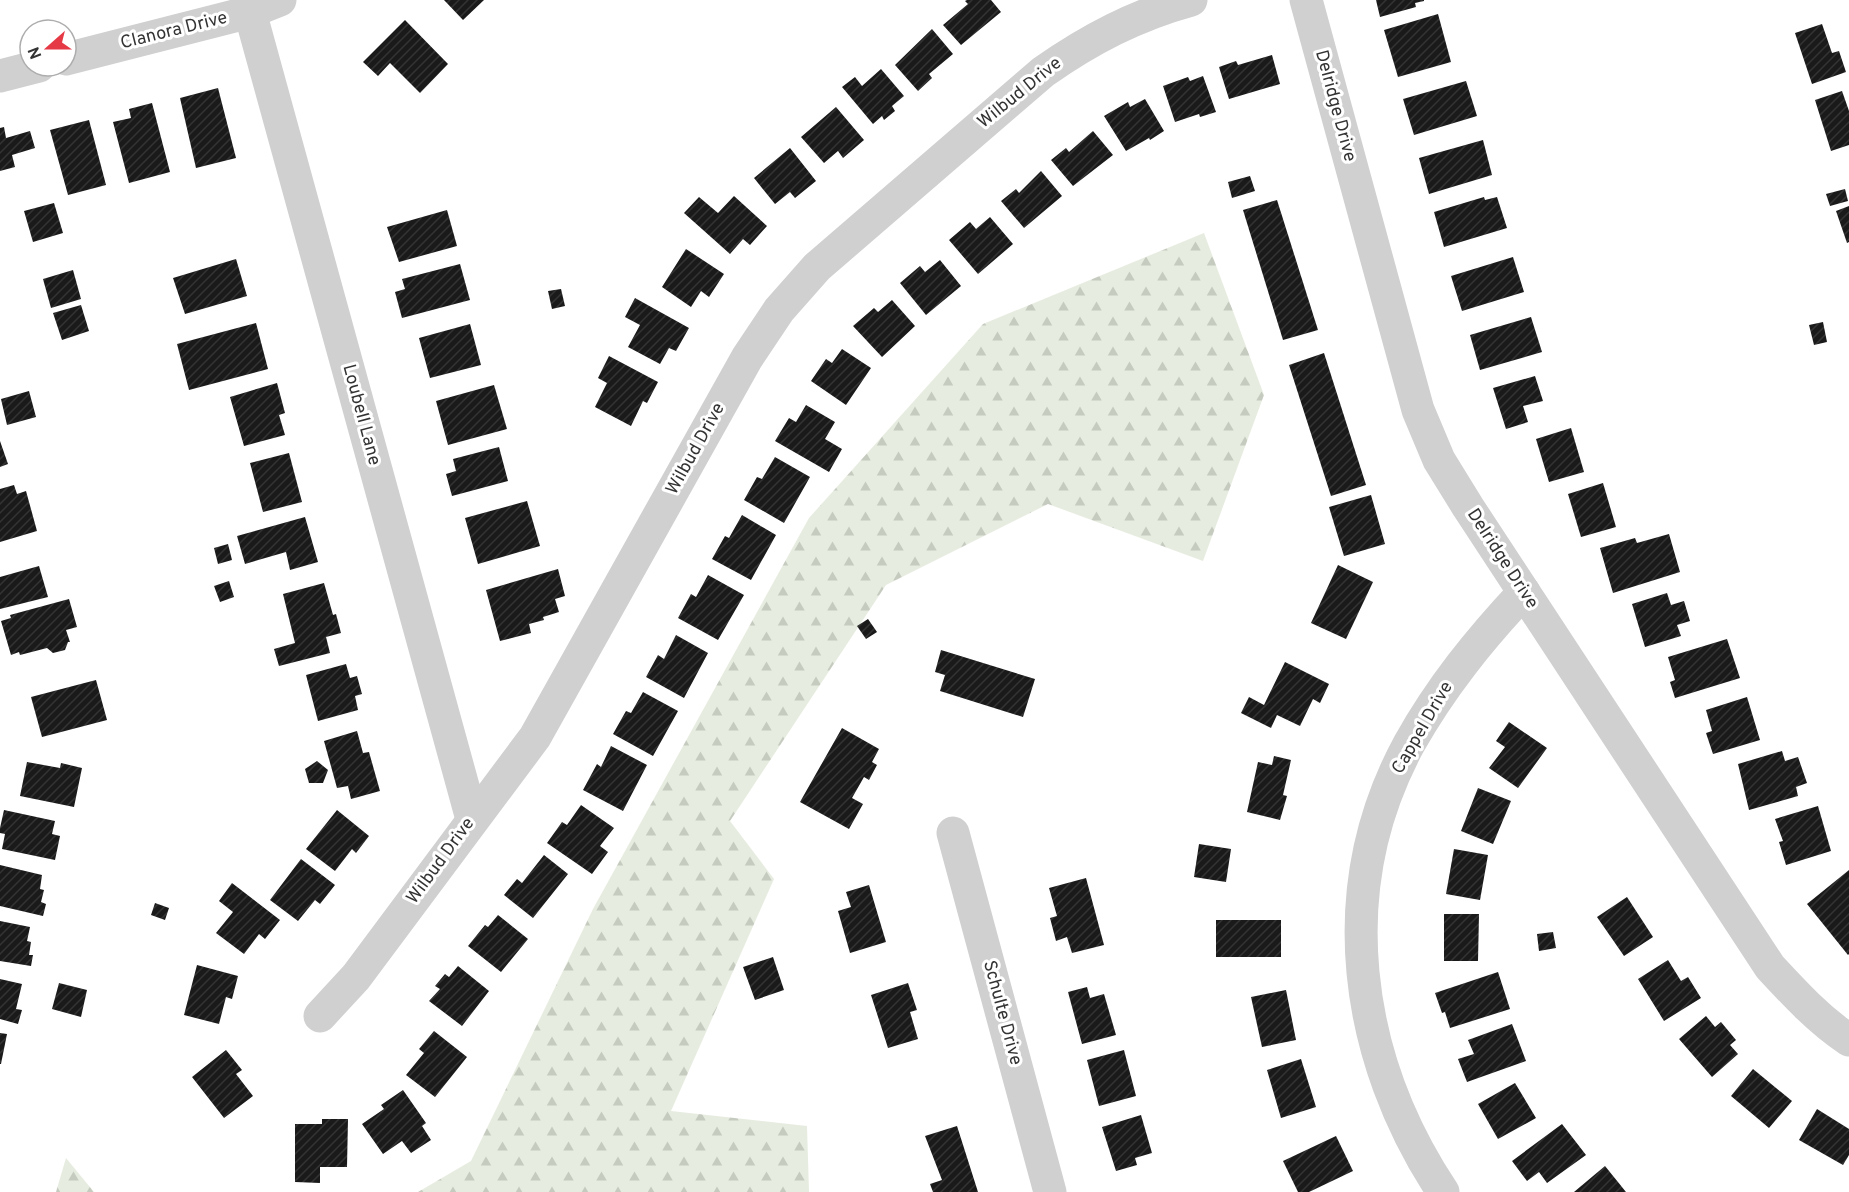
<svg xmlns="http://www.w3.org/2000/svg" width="1849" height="1192" viewBox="0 0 1849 1192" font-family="Overpass,sans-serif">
<defs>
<pattern id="forest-firs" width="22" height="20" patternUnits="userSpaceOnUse" patternTransform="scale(1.5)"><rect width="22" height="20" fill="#e6ecdf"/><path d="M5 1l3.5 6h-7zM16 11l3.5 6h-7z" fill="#c6cbc0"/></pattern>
<pattern id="building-hatch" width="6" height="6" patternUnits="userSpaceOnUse" patternTransform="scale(1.5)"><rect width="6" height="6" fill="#1a1a1a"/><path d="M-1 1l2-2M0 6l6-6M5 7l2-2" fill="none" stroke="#333"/></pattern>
</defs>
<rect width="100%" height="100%" fill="#fff"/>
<!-- forest -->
<g fill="url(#forest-firs)">
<path d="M1204 233 1264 395 1203 561 1048 504 886 585 730 821 774 879 671 1111 807 1126 809 1192H418L471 1161 593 909 809 518 983 324Z"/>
<path d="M66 1158 94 1192H56Z"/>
</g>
<!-- building -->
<g fill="url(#building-hatch)">
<path d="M444 0H484L463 20Z"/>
<path d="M967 0H991L1001 12 961 45 943 25 968 4 965 1Z"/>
<path d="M1376 0H1424V1L1415 3 1416 7 1380 17Z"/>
<path d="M1438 14 1451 62 1398 77 1384 30Z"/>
<path d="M405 20 448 64 420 93 390 63 378 76 363 62Z"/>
<path d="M1822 24 1832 53 1839 51 1846 72 1812 84 1795 33Z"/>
<path d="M932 29 953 54 929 74 932 78 918 91 895 65Z"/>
<path d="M1272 55 1280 84 1229 99 1219 67 1236 61 1238 65Z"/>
<path d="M881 69 904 96 892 106 895 111 884 120 882 116 873 124 842 87 855 77 862 86Z"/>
<path d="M1203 76 1216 112 1200 117 1199 114 1175 122 1163 86 1188 77 1190 81Z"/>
<path d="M1466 81 1477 116 1414 135 1403 99Z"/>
<path d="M218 88 236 158 196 168 180 98Z"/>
<path d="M1842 91 1849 111V145L1831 151 1815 100Z"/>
<path d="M1145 99 1164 131 1150 140 1149 138 1126 151 1104 116 1128 102 1130 107Z"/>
<path d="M152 103 170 172 129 183 113 122 131 118 129 109Z"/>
<path d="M836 107 864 140 843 158 838 151 824 163 801 137Z"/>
<path d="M89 120 106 185 68 195 50 130Z"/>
<path d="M4 127 6 138 30 131 35 148 12 155 15 167 0 171V128Z"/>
<path d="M1093 131 1113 155 1073 186 1051 160 1066 148 1069 152Z"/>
<path d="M1483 140 1492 175 1429 194 1419 158Z"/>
<path d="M790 148 816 181 795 198 790 192 775 204 754 178Z"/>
<path d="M1041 171 1062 196 1024 228 1001 201 1016 189 1019 193Z"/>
<path d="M1250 176 1255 191 1232 198 1228 182Z"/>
<path d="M1845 189 1848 201 1830 206 1826 194Z"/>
<path d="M734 196 767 226 750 245 743 239 730 254 684 213 699 197 718 213Z"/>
<path d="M1484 197 1485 200 1497 197 1507 228 1444 247 1434 212Z"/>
<path d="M1277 200 1318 330 1283 340 1243 210Z"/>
<path d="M54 203 63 233 33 242 24 211Z"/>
<path d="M1849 206V242L1847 243 1836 211Z"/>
<path d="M447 210 457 246 399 262 387 227Z"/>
<path d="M990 217 1013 244 978 274 949 240 970 222 976 229Z"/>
<path d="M686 249 724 274 709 297 701 291 691 307 662 287Z"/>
<path d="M1513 257 1524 292 1462 311 1451 276Z"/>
<path d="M236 259 247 296 185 314 173 278Z"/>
<path d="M940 260 961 286 926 315 900 283 920 266 925 272Z"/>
<path d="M460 264 470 300 402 318 395 292 405 289 402 279Z"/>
<path d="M73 270 81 299 51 308 43 279Z"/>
<path d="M561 289 565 306 552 309 548 291Z"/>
<path d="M635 298 689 328 676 351 669 348 660 364 628 347 640 325 625 317Z"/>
<path d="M892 300 915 326 882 357 853 326 874 308 878 312Z"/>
<path d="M81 305 89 331 62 340 53 313Z"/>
<path d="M1531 317 1542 352 1480 370 1470 335Z"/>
<path d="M1823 322 1827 342 1814 345 1809 325Z"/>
<path d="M256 323 268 369 189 390 177 344Z"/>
<path d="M470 324 481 365 430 378 419 338Z"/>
<path d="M842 349 871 368 846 405 811 381 826 359 832 363Z"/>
<path d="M1324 353 1366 485 1331 496 1289 365Z"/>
<path d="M609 356 658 382 647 403 643 401 631 426 595 407 607 383 598 378Z"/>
<path d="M1535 376 1543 401 1523 406 1528 422 1506 429 1493 388Z"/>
<path d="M277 383 285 413 279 415 285 435 244 446 230 397Z"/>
<path d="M494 385 507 429 448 445 436 401Z"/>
<path d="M29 391 36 417 7 425 1 399Z"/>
<path d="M806 405 835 422 825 439 842 449 829 472 775 441 789 418 796 422Z"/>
<path d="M1571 428 1584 472 1549 482 1536 439Z"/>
<path d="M0 441 8 464 0 467Z"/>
<path d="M499 447 508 481 452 496 446 474 456 471 453 459Z"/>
<path d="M289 453 302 502 263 512 250 463Z"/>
<path d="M775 457 810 477 784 523 744 500 757 477 762 479Z"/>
<path d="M1603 483 1616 527 1581 537 1568 494Z"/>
<path d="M14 485 17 494 26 491 37 531 0 542V489Z"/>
<path d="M1371 495 1385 544 1344 556 1329 507Z"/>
<path d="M527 501 540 546 478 564 465 518Z"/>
<path d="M742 515 776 535 751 580 712 559 725 536 729 538Z"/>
<path d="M305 517 318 562 290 570 286 552 245 564 237 536Z"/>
<path d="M1669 534 1680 572 1613 593 1600 548 1635 538 1637 543Z"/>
<path d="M228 544 232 560 218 564 214 548Z"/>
<path d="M1338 565 1373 582 1346 639 1311 623Z"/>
<path d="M39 566 48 597 0 609V577Z"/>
<path d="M558 569 565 596 555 599 559 612 543 617 544 620 529 624 531 633 500 641 486 590Z"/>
<path d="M708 575 744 595 718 640 678 618 691 594 696 597Z"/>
<path d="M229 581 234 597 220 602 214 586Z"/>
<path d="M324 583 333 615 336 614 341 633 326 637 330 653 279 666 274 649 295 643 283 594Z"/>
<path d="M1667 593 1671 605 1684 601 1690 621 1677 625 1681 636 1645 647 1632 604Z"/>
<path d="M69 599 77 627 66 630 70 642H68L65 650 53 653 47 648 20 655 19 652 11 655 1 621 11 618 10 615Z"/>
<path d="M868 619 877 632 866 639 857 626Z"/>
<path d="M676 635 708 653 684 698 646 677 658 655 664 659Z"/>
<path d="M1727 639 1740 678 1675 698 1670 682 1675 680 1668 657Z"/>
<path d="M941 650 1035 679 1023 717 940 691 945 675 935 672Z"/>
<path d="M1285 662 1329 684 1320 703 1313 699 1300 726 1277 715 1271 728 1241 713 1249 697 1264 705Z"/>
<path d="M346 664 350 678 357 676 362 694 355 696 358 710 318 721 306 675Z"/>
<path d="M96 680 107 720 42 737 31 697Z"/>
<path d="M643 692 678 711 653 756 613 734 626 711 631 713Z"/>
<path d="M1747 697 1760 740 1713 754 1706 733 1712 731 1706 710Z"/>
<path d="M1509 722 1547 748 1518 788 1489 768 1505 747 1496 741Z"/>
<path d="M842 728 879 749 872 762 877 765 869 780 864 777 852 798 863 804 849 829 800 802Z"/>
<path d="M357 731 363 753 369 752 380 791 351 799 348 786 337 788 324 741Z"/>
<path d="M611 746 647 765 623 811 583 790 597 764 601 767Z"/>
<path d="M1782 751 1785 761 1798 757 1807 783 1796 787 1798 796 1749 810 1738 764Z"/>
<path d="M1274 756 1291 760 1283 795 1287 796 1280 820 1247 812 1258 762 1272 765Z"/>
<path d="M317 761 328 770 323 783H309L305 769Z"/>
<path d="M27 762 60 768 61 763 82 768 74 807 20 796Z"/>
<path d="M1478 788 1511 801 1493 844 1461 831Z"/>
<path d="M581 805 614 828 600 846 608 852 592 874 547 843 562 822 567 825Z"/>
<path d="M1818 806 1831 851 1786 865 1779 842 1783 841 1775 819Z"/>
<path d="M4 810 55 821 52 834 60 836 55 860 2 849 5 834 0 833V828Z"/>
<path d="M337 810 369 836 356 853 352 849 335 871 306 849Z"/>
<path d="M1199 844 1231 849 1226 882 1194 877Z"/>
<path d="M1454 849 1488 855 1480 900 1446 894Z"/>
<path d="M544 855 568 874 533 918 504 895 517 879 522 883Z"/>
<path d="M301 859 335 885 320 904 315 900 298 921 270 900Z"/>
<path d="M0 865 42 875 40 889 44 890 41 902 46 904 43 916 0 906Z"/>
<path d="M1849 870V954L1848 955 1807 904Z"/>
<path d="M1086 878 1104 945 1072 953 1067 937 1056 941 1050 918 1057 916 1049 888Z"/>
<path d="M232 883 280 920 265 939 259 934 244 954 216 933 233 912 219 901Z"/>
<path d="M869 885 886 942 850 953 838 911 851 907 846 892Z"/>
<path d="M1627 897 1653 937 1624 956 1597 917Z"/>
<path d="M155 903 169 908 165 920 151 915Z"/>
<path d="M1444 914H1479L1478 961H1444Z"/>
<path d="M498 915 528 939 501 972 468 946 485 925 488 927Z"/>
<rect x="1216" y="920" width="65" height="37"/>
<path d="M0 921 30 927 27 941 31 942 29 955H33L31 966 0 961Z"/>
<path d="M1553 932 1556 948 1539 951 1537 934Z"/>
<path d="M773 957 784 990 755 1000 743 967Z"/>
<path d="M1668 960 1681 981 1688 977 1701 998 1664 1021 1638 979Z"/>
<path d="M197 965 238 976 232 999 226 997 219 1024 184 1015Z"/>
<path d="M458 966 489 991 462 1026 429 1001 440 989 435 986 445 974 449 977Z"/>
<path d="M1498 972 1510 1009 1450 1028 1445 1012 1442 1013 1435 993Z"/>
<path d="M0 979 22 984 16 1009 22 1010 18 1024 0 1019Z"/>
<path d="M59 983 87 990 81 1017 52 1009Z"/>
<path d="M908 983 917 1010 910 1012 918 1039 888 1048 871 995Z"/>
<path d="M1087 987 1090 998 1104 994 1116 1035 1082 1044 1068 992Z"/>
<path d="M1286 990 1296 1040 1262 1047 1251 997Z"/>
<path d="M1706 1016 1715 1027 1721 1022 1736 1040 1730 1045 1738 1054 1712 1077 1679 1039Z"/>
<path d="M1512 1024 1526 1061 1467 1082 1458 1059 1474 1054 1468 1040Z"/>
<path d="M434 1031 467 1057 435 1097 406 1075 424 1053 419 1049Z"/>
<path d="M0 1033 7 1034 1 1064H0Z"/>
<path d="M226 1050 242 1070 236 1074 253 1096 224 1118 192 1077Z"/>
<path d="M1124 1050 1136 1096 1099 1106 1087 1060Z"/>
<path d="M1301 1059 1316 1107 1281 1118 1267 1070Z"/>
<path d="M1753 1069 1792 1101 1769 1128 1731 1096Z"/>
<path d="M1515 1083 1536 1118 1498 1139 1478 1104Z"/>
<path d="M403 1090 426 1123 422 1126 431 1140 411 1153 402 1141 383 1154 362 1124 384 1109 381 1105Z"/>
<path d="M1817 1109 1849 1129V1155L1843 1165 1799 1140Z"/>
<path d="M1141 1115 1152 1153 1135 1158 1137 1165 1116 1171 1102 1127Z"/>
<path d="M322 1119H348L347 1167H320V1183L295 1182V1124H322Z"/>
<path d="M1562 1124 1586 1155 1547 1183 1539 1172 1527 1181 1512 1161Z"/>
<path d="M957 1126 978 1192H933L930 1184 942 1180 925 1136Z"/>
<path d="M1336 1136 1353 1171 1309 1192H1298L1283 1161Z"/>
<path d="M1605 1166 1626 1192H1574Z"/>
</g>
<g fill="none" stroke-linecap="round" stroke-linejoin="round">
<!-- minor -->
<g stroke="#d0d0d0" stroke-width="33">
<path d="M1306 0 1418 410 1439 460 1468 507 1770 967C1795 994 1819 1020 1849 1040"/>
<path d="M250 12 472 819"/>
<path d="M66 59 250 12 280 0"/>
<path d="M0 76 39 66"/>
<path d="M953 833 1050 1192"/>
<path d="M320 1016 356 977 535 737 747 358 779 310 817 267 1043 72C1090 39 1136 15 1191 0"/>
<path d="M1443 1192C1354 1058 1330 890 1409 744 1441 687 1479 640 1524 592"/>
</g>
</g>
<g text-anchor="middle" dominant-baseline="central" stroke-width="6" stroke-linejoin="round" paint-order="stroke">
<!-- street labels -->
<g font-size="18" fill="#333" stroke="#fff">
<text transform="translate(174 31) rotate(-14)">Clanora Drive</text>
<text transform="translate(1020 93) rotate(-39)">Wilbud Drive</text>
<text transform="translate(1335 106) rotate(75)">Delridge Drive</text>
<text transform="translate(361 415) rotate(75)">Loubell Lane</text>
<text transform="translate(696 449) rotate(-61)">Wilbud Drive</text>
<text transform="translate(1502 559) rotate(57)">Delridge Drive</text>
<text transform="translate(1423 728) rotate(-60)">Cappel Drive</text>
<text transform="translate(441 861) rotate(-54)">Wilbud Drive</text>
<text transform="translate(1002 1013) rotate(75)">Schulte Drive</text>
</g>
</g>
<!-- north arrow -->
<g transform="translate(48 48) rotate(249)"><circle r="28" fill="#ffffff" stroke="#adadad" stroke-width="1.5"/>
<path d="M0-4.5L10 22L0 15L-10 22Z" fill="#e63946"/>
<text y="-9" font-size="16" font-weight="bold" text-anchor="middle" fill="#333333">N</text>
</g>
</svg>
